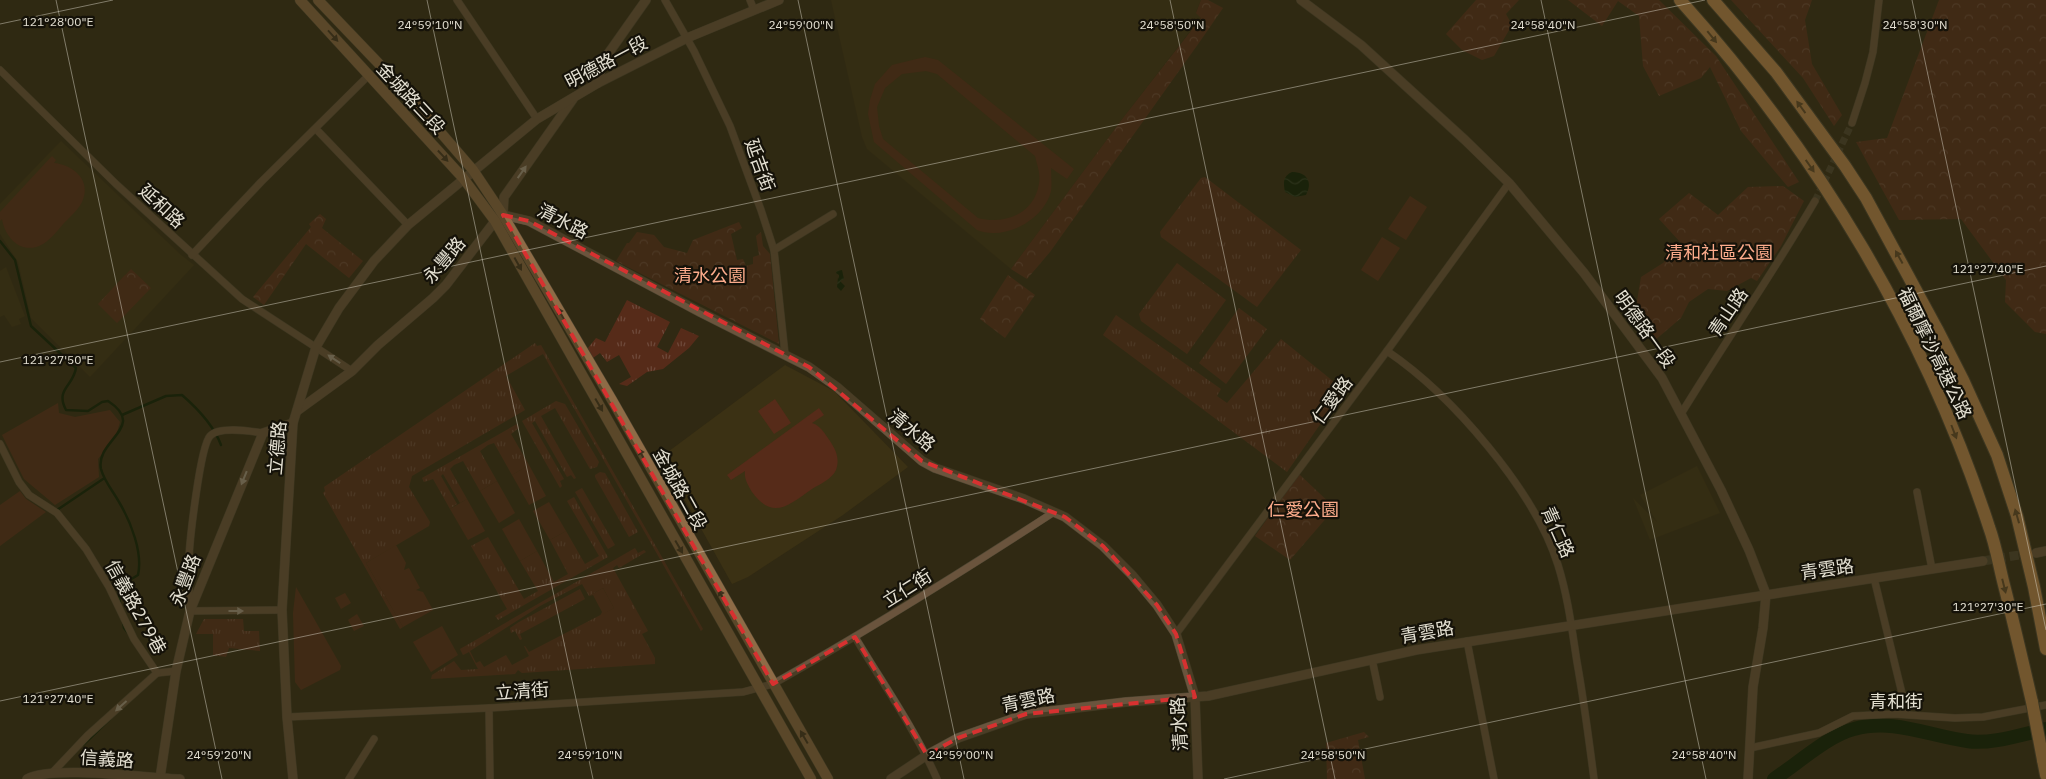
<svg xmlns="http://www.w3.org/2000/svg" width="2046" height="779" viewBox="0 0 2046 779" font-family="'IBM Plex Sans','Noto Sans TC',sans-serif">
<defs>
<pattern id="grass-tufts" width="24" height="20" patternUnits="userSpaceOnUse" patternTransform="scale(1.25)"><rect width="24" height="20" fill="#562b19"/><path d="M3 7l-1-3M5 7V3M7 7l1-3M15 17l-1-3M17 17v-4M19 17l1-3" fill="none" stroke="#6e493a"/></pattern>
<pattern id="forest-crowns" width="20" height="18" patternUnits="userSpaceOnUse" patternTransform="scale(1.25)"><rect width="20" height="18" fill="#562b19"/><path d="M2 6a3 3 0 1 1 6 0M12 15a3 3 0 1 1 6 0" fill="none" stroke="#6e493a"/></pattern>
<pattern id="water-waves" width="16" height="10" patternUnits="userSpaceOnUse" patternTransform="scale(1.25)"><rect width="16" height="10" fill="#021a00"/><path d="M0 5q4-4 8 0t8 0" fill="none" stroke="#273b24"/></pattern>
</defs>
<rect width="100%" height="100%" fill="#302913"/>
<!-- built -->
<g fill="#3b3114">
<path d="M831 0H1201L1196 12 1201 17 1123 118 1011 269 867 149 862 137Z"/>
<path d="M61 141 181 255 194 265 90 377 31 318 18 262 0 234V204Z"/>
<path d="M6 267 25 316 19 319 21 324 12 327 4 315 0 317V271Z"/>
<path d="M785 365 834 391 908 467 843 515 748 577 732 584 661 457Z"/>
<path d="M1697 466 1720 513 1650 540 1633 498 1657 522 1640 495Z"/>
</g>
<!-- grass -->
<g fill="url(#grass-tufts)" fill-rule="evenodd">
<path d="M1205 177 1301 250 1257 307 1161 237 1160 232 1201 178Z"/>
<path d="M1177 263 1226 300 1187 354 1141 321 1139 314Z"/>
<path d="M627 300 670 322 657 347 668 353 681 328 699 336 689 348 663 369 647 372 627 386 619 384 631 377 619 355 607 362 600 353 593 358 588 348 596 338 605 342Z"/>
<path d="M1239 308 1267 329 1226 384 1199 363Z"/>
<path d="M1116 315 1221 389 1217 396 1227 403 1281 339 1344 390 1287 472 1103 335Z"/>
<path d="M535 343 537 346 541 345 703 629 701 631 543 354 506 376 525 410 412 476 409 487 430 522 429 526 366 563 403 627 400 629 323 493 325 491 324 487Z"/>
<path d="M556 401 565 404 599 462 597 467 590 469 555 408 541 416 576 478 574 479 571 475 567 477 535 421 532 423 564 479 560 481 562 486 560 488 522 421Z"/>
<path d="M517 424 519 428 511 434 529 465 512 475 494 443 488 445 480 451 497 481 480 491 463 461 454 465 450 469 467 499 460 503 443 474 441 476 457 504 450 509 433 479 424 482 422 478Z"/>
<path d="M600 472 605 473 638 532 629 537 595 477V475Z"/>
<path d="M582 488 615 545 608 549 575 492Z"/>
<path d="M574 497 608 557 498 620 495 616 507 609 471 546 488 537 524 599 538 591 520 561 537 551 554 582 568 574 550 540 566 531 585 564 599 556 567 501Z"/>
<path d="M635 548 638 553 644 550 646 552 619 568 617 565 613 568 648 631 642 634 655 658V664L522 673 518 670 515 674 431 679 432 675 454 661 461 670 478 669 469 652 463 655 460 649ZM582 584 589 596 603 588 614 608 529 652 525 646H524L529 656 512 665 506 655 484 667 480 661 476 663 470 651 540 606Z"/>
<path d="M580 589 585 599 520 634 522 639 520 640 515 631 511 633 510 628 519 622Z"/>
<path d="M204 619H243L244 631H259L260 651 229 648 226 657 213 655V634H196Z"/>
</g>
<!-- forest -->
<g fill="url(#forest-crowns)">
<path d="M1201 0H1208L1223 8 1201 40 1050 252 1027 279 1011 269 1123 118 1201 18 1196 13Z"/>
<path d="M1476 0H1519L1506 14 1512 25 1494 56 1482 60 1462 50 1446 34Z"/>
<path d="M1568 0H1659L1716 56 1799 182 1788 187 1741 131 1710 67 1701 78 1659 96 1643 66 1639 16 1618 1 1602 26Z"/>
<path d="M1731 0H1812L1805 20 1812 64 1842 115 1834 126 1803 78Z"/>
<path d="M1939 0H2046V334L2035 332 2005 302 2006 280 1961 219 1899 220 1856 142 1887 138Z"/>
<path d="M1783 186 1804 201 1781 246 1757 281 1751 278 1727 291 1708 289 1689 302 1681 318 1654 341 1635 313 1641 277 1663 263 1682 244 1659 219 1689 193 1718 215 1748 187Z"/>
<path d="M320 214 326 219 322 228 363 261 349 278 306 244 264 305 253 297 311 227 309 224Z"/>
<path d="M739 222 742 228 731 234 737 260 743 259 746 266 753 264V257L759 255 756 236 761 232 763 246 770 254 779 344 616 261 627 243H629L637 232 654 235 664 247 687 253 693 240Z"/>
<path d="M131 269 151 288 117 323 98 304Z"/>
<path d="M1008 275 1035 295 1005 338 980 319Z"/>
<path d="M1299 474 1335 508 1290 560 1255 536Z"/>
<path d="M1364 732 1369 737 1358 740 1365 779H1327L1326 743Z"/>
</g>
<!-- garden -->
<g fill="#562b19" fill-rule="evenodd">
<path d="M925 57 938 60 1074 169 1067 179 1051 168C1051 175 1052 184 1051 191 1044 220 1005 241 977 230L874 142 868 114 870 100 875 84 892 65ZM926 71 937 74 1035 156C1037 165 1041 174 1039 184 1034 214 1005 225 978 218L883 139 879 126 877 107 885 88 902 74Z"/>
<path d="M52 156 56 160 54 163C74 165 92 181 82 202 78 210 70 217 64 223 58 230 51 239 43 244 22 256 5 238 2 219L0 221V212Z"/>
<path d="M1410 196 1427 207 1406 240 1388 229Z"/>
<path d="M1382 237 1400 248 1378 281 1361 270Z"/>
<path d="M125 275 144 294 123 317 104 298Z"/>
<path d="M775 399 791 423 774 434 758 411Z"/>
<path d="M58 403 59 413 75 417 110 410 120 422 116 436 98 459 99 477 55 505 24 479 2 435Z"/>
<path d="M819 408 824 415 812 423C821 426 825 434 830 441 836 450 840 459 836 470 832 479 820 484 812 489 789 505 773 521 752 492 748 485 744 479 745 471L731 480 727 475Z"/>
<path d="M529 465 546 496 529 505 512 475Z"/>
<path d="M497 481 515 513 499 523 480 491Z"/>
<path d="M20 491 26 499 46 512 0 546V505Z"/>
<path d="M467 499 485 531 468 540 450 509Z"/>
<path d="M549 502 566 531 550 540 533 511Z"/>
<path d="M519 519 537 551 520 561 502 529Z"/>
<path d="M396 545 406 563 404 570 409 568 420 588 416 590 423 592 433 610 403 627 366 563Z"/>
<path d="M296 587 341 666 340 670 301 690 295 682 293 613Z"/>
<path d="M603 588 614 608 600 616 602 612 593 595 589 596Z"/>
<path d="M345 593 351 603 341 609 335 598Z"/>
<path d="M357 614 364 626 354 631 348 620Z"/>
<path d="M442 626 458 655 431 672 413 642Z"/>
</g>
<!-- water -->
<g fill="url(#water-waves)">
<path d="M1292 172C1307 172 1313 182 1306 195L1295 197 1285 192C1283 182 1283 176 1292 172Z"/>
<path d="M842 270 844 279 840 281 845 286 841 291 837 287 838 277 839 279V275L836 273 837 271Z"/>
</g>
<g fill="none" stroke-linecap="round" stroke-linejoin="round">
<!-- stream -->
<g stroke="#021a00" stroke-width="2.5">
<path d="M0 241 15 260 31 326 76 368C73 387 55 389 66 410L88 411 102 402 108 401C148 427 95 440 101 469 104 481 113 491 119 502 131 522 143 553 138 575L120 586 119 594 120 604"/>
<path d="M122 415 166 396 182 395C197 408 214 426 221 445"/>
<path d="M57 510 103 479"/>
<path d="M123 622 124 628 128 633"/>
<path d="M83 745 110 719"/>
</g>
<!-- river -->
<path stroke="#021a00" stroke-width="14" d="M1774 779C1797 764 1829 735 1854 729 1893 718 1929 736 1967 741 1990 745 2023 734 2046 729"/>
<!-- minor-tunnel -->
<path stroke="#4b4430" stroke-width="7" stroke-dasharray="7 3.5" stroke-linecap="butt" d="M1815 201 1852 123"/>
<!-- tertiary-tunnel -->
<path stroke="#4b4430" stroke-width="9" stroke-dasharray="9 4.5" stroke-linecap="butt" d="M1983 561 2031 553"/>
<defs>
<g id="minor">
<path d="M457 0 537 119"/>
<path d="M665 0 694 51 730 126 761 210 774 250 785 354"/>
<path d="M750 0 754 10"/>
<path d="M0 70 116 184 242 299 352 371"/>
<path d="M1852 123 1865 83 1873 52 1879 0"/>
<path d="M316 129 408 225"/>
<path d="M774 250 833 214"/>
<path d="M192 255 261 182 368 76"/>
<path d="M1387 351C1452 395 1535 491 1558 565 1568 597 1572 630 1577 662 1584 701 1589 740 1594 779"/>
<path d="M1681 414C1725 342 1773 273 1815 201"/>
<path d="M263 433C250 431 219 426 210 436 200 447 190 539 189 557 189 575 189 593 190 611L282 610"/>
<path d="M0 444 19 482 29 495 57 513 86 549 109 587 134 639 157 673"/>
<path d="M1917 492 1932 569"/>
<path d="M1874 578 1907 714"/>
<path d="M1176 634 1387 351 1509 183"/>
<path d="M855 637C883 684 915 729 937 779"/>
<path d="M1467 641 1494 779"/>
<path d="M1372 659 1380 697"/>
<path d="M157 673 176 671"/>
<path d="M489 708 490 779"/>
<path d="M287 717 489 708 743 692 773 684C869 630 962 572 1054 512"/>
<path d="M1750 748 1819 733 1853 716 1894 714 1955 718 1983 717 2046 705"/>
<path d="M52 773 88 735 157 673"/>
<path d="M349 779 374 739"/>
</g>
<g id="tertiary">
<path d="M1301 0 1361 45 1465 140 1509 183 1584 273 1662 378 1721 490 1749 550 1766 594 1763 628 1753 687 1748 779"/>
<path d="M598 83 603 61 646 0"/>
<path d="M503 215 529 221 700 312 809 367 837 387 922 461 935 468 1024 499 1065 517 1103 546 1132 575 1157 605 1176 634 1195 697 1198 779"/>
<path d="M503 215 504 197 573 99"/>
<path d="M297 411 352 371 378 345 433 298 446 285 495 221 499 218"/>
<path d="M2036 553 2046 551"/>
<path d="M160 778 176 671 190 611 263 433 293 423"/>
<path d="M27 779C52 765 147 778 180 779"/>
<path d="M293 779 287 717 282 610 293 423 316 347 339 308 374 261 408 225 537 119 598 83 687 38 779 0"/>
<path d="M891 779 927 755 958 738 1026 714 1126 702 1208 696 1416 650 1983 561"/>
</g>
<g id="secondary">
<path d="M300 0 463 178 495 221 811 779"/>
<path d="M318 0 404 90 473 170 503 215 612 400 828 779"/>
</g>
<g id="motorway">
<path d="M1680 0C1817 152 1926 332 1989 527 1996 546 1999 566 2004 585 2014 624 2023 663 2032 702"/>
<path d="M1713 0 1776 72 1845 166 1866 198 1937 329 1963 380 1997 455 2017 516 2034 587 2046 649"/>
<path d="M2043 760 2046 775"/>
</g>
</defs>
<!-- minor casing -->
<use href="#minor" stroke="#4d4632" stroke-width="8"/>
<!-- tertiary casing -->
<use href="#tertiary" stroke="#4d4632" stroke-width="10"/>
<!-- secondary casing -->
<use href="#secondary" stroke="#4d4632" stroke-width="11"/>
<!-- motorway casing -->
<use href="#motorway" stroke="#4d4632" stroke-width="14"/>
<!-- minor -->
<use href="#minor" stroke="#6a543d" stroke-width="7"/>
<!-- tertiary -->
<use href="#tertiary" stroke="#6a543d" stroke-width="9"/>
<!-- secondary -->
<use href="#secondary" stroke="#8e6b46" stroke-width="10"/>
<!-- motorway -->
<use href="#motorway" stroke="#c38c50" stroke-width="12"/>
<defs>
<path id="motorway-bridge" d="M2032 702 2043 760"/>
</defs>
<!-- motorway-bridge casing -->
<use href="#motorway-bridge" stroke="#4d4632" stroke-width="14" stroke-linecap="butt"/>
<!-- motorway-bridge -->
<use href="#motorway-bridge" stroke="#c38c50" stroke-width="12"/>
</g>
<!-- one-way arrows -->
<defs><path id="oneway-solid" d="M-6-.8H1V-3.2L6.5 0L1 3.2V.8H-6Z" transform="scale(1.25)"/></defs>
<g fill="#3f311e">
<use href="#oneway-solid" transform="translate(333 36) rotate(48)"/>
<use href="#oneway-solid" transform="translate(443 156) rotate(47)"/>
<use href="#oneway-solid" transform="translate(518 264) rotate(61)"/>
<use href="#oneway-solid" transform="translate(561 314) rotate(-120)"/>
<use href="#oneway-solid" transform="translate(599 405) rotate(60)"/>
<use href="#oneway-solid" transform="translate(642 455) rotate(-119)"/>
<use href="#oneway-solid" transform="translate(679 547) rotate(60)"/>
<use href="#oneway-solid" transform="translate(722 596) rotate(-120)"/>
<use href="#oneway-solid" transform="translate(804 737) rotate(-120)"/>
</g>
<g fill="#634929">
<use href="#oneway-solid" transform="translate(1712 37) rotate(51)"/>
<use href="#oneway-solid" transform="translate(1801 107) rotate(-126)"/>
<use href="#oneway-solid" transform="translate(1810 166) rotate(55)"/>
<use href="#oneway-solid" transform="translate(1899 257) rotate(-119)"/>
<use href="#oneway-solid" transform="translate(1954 432) rotate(69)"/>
<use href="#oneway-solid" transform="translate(2017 516) rotate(-106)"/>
<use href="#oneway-solid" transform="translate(2004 586) rotate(76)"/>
</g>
<g fill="#ada18f">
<use href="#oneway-solid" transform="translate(522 172) rotate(-55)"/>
<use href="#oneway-solid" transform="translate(334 359) rotate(-146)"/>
<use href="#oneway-solid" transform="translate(244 478) rotate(112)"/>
<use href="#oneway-solid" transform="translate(236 611)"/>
<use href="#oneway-solid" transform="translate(121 706) rotate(138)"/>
</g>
<!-- marked area -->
<path d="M0 0H2046V779H0ZM503 215 529 221 809 367 922 461 1065 517 1103 546 1157 605 1176 634 1195 697 1026 714 958 738 927 755 855 637 773 684Z" fill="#302913" fill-opacity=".55" fill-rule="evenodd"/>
<path fill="none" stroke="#d73130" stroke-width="4" stroke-dasharray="10 6" stroke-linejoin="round" d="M503 215 529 221 809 367 922 461 1065 517 1103 546 1157 605 1176 634 1195 697 1026 714 958 738 927 755 855 637 773 684Z"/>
<!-- ticks -->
<path fill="none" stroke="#e4e0d2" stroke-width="1" stroke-opacity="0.45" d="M56 0 222 779M427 0 593 779M798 0 964 779M1170 0 1335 779M1541 0 1706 779M1912 0 2046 630M0 24 113 0M0 362 1705 0M0 701 2046 266M1224 779 2046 604"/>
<g text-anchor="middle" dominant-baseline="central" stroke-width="4.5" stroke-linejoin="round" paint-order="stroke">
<!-- street labels -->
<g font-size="18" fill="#e4e0d2" stroke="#151209">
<text transform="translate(606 62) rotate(-28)">明德路一段</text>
<text transform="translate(411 98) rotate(47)">金城路三段</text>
<text transform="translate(760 165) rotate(70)">延吉街</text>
<text transform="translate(162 206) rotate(43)">延和路</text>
<text transform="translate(563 221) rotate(27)">清水路</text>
<text transform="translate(444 260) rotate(-50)">永豐路</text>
<text transform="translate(1728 312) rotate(-56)">青山路</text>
<text transform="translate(1645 329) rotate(54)">明德路一段</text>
<text transform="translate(1935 353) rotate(64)">福爾摩沙高速公路</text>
<text transform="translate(1332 400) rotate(-53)">仁愛路</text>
<text transform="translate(912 430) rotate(40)">清水路</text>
<text transform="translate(277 448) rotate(-85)">立德路</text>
<text transform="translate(680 489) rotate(61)">金城路二段</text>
<text transform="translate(1558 532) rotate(66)">青仁路</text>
<text transform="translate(1827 569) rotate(-8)">青雲路</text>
<text transform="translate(185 580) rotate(-69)">永豐路</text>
<text transform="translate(907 588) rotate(-32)">立仁街</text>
<text transform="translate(136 607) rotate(61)">信義路279巷</text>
<text transform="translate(1427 632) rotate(-10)">青雲路</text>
<text transform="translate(522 691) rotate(-4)">立清街</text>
<text transform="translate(1028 700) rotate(-12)">青雲路</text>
<text x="1896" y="701">青和街</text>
<text transform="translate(1179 724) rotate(-94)">清水路</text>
<text transform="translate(107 759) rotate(4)">信義路</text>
</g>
<!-- park labels -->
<g font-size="18" fill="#fcab8b" stroke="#151209">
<text x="1719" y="252">清和社區公園</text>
<text x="710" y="275">清水公園</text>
<text x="1303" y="509">仁愛公園</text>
</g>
</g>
<g font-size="12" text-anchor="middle" fill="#e4e0d2" stroke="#151209" stroke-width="4.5" stroke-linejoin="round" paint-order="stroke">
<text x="58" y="26">121°28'00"E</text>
<text x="430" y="29">24°59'10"N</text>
<text x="801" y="29">24°59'00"N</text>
<text x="1172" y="29">24°58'50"N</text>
<text x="1543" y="29">24°58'40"N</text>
<text x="1915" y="29">24°58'30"N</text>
<text x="1988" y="273">121°27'40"E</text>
<text x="58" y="364">121°27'50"E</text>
<text x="1988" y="611">121°27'30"E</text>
<text x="58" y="703">121°27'40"E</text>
<text x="219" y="759">24°59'20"N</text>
<text x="590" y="759">24°59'10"N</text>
<text x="961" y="759">24°59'00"N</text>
<text x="1333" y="759">24°58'50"N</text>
<text x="1704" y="759">24°58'40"N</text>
</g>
</svg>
